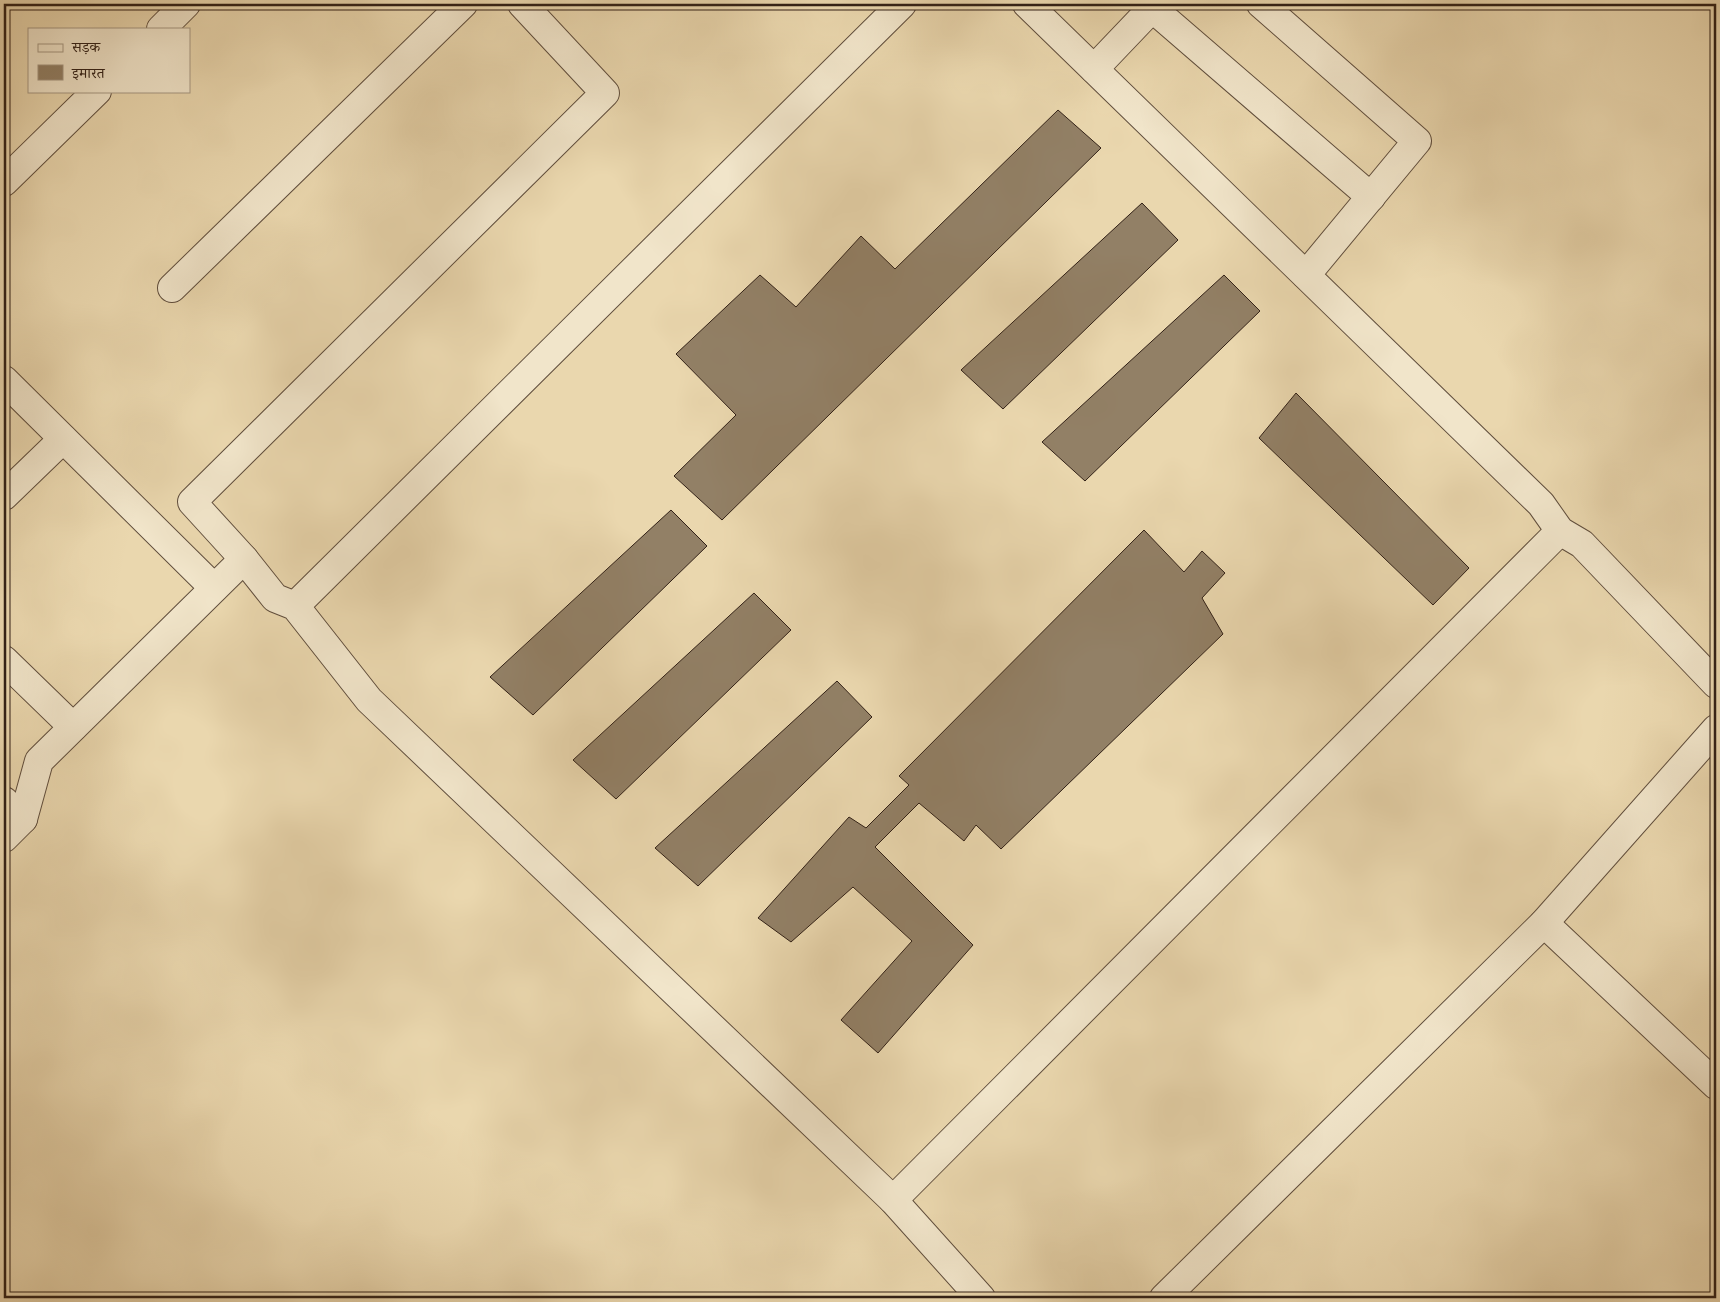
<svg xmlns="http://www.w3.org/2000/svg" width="1720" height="1302" viewBox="0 0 1720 1302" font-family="'IM FELL Double Pica','Noto Serif Devanagari',serif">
<rect width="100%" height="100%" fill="#ead7ae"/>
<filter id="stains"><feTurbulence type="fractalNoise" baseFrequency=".004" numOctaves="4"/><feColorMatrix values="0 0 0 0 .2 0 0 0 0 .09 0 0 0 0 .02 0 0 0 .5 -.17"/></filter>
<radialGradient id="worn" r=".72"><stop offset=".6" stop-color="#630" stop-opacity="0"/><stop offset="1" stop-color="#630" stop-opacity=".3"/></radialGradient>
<!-- building -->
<g fill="#928066" stroke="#322117">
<path d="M1058 110 1101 148 722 520 674 476 736 415 676 354 760 275 796 307 861 236 895 269Z"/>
<path d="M1142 203 1178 240 1003 409 961 370Z"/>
<path d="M1224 275 1260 311 1085 481 1042 442Z"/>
<path d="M1296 393 1469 568 1433 605 1259 438Z"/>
<path d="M671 510 707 546 533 715 490 677Z"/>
<path d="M1144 530 1184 572 1202 551 1225 573 1202 598 1223 634 1001 849 976 825 964 841 919 803 875 847 973 945 878 1053 841 1020 912 941 853 887 791 942 758 918 849 817 866 828 909 785 899 776Z"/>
<path d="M754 593 791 630 616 799 573 760Z"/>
<path d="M837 681 872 717 698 886 655 848Z"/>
</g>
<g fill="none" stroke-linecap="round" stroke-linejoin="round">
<defs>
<g id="minor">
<path d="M522 4 605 93 192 502 244 559 275 598 295 606 369 700 893 1200 981 1298"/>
<path d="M1027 4 1541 504 1560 531 1582 544 1716 684"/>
<path d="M1261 4 1417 141 1306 275"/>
<path d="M1152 8 1371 197"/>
<path d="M161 29 186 4"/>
<path d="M1094 69 1156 4"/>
<path d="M4 182 97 91"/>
<path d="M172 288 463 4"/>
<path d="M4 380 214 588"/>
<path d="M4 496 63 439"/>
<path d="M295 606 902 4"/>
<path d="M4 660 73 727"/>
<path d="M4 801 23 819"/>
<path d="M4 838 23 819 39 761 244 559"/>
<path d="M1544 923 1716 1085"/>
<path d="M893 1200 1560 531"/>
<path d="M1164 1298 1544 923 1716 729"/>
</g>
</defs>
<!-- minor casing -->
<use href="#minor" stroke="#604e3d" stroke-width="30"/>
<!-- minor -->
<use href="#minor" stroke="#f1e5ca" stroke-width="28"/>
</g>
<!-- margin -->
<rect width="1720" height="1302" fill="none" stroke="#ead7ae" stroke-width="20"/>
<rect x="5" y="5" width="1710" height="1292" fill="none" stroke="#322117" stroke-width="2.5"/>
<rect x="10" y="10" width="1700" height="1282" fill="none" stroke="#322117"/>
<!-- legend -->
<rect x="28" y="28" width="162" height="65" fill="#f1e5ca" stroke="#a59782"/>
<rect x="38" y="44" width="25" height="8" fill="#f1e5ca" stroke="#a59782"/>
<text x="72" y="52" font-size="15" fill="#322117">सड़क</text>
<rect x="38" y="65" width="25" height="15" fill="#928066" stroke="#a59782"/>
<text x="72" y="78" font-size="15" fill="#322117">इमारत</text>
<rect width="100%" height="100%" filter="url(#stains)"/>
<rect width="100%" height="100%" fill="url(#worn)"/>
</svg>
